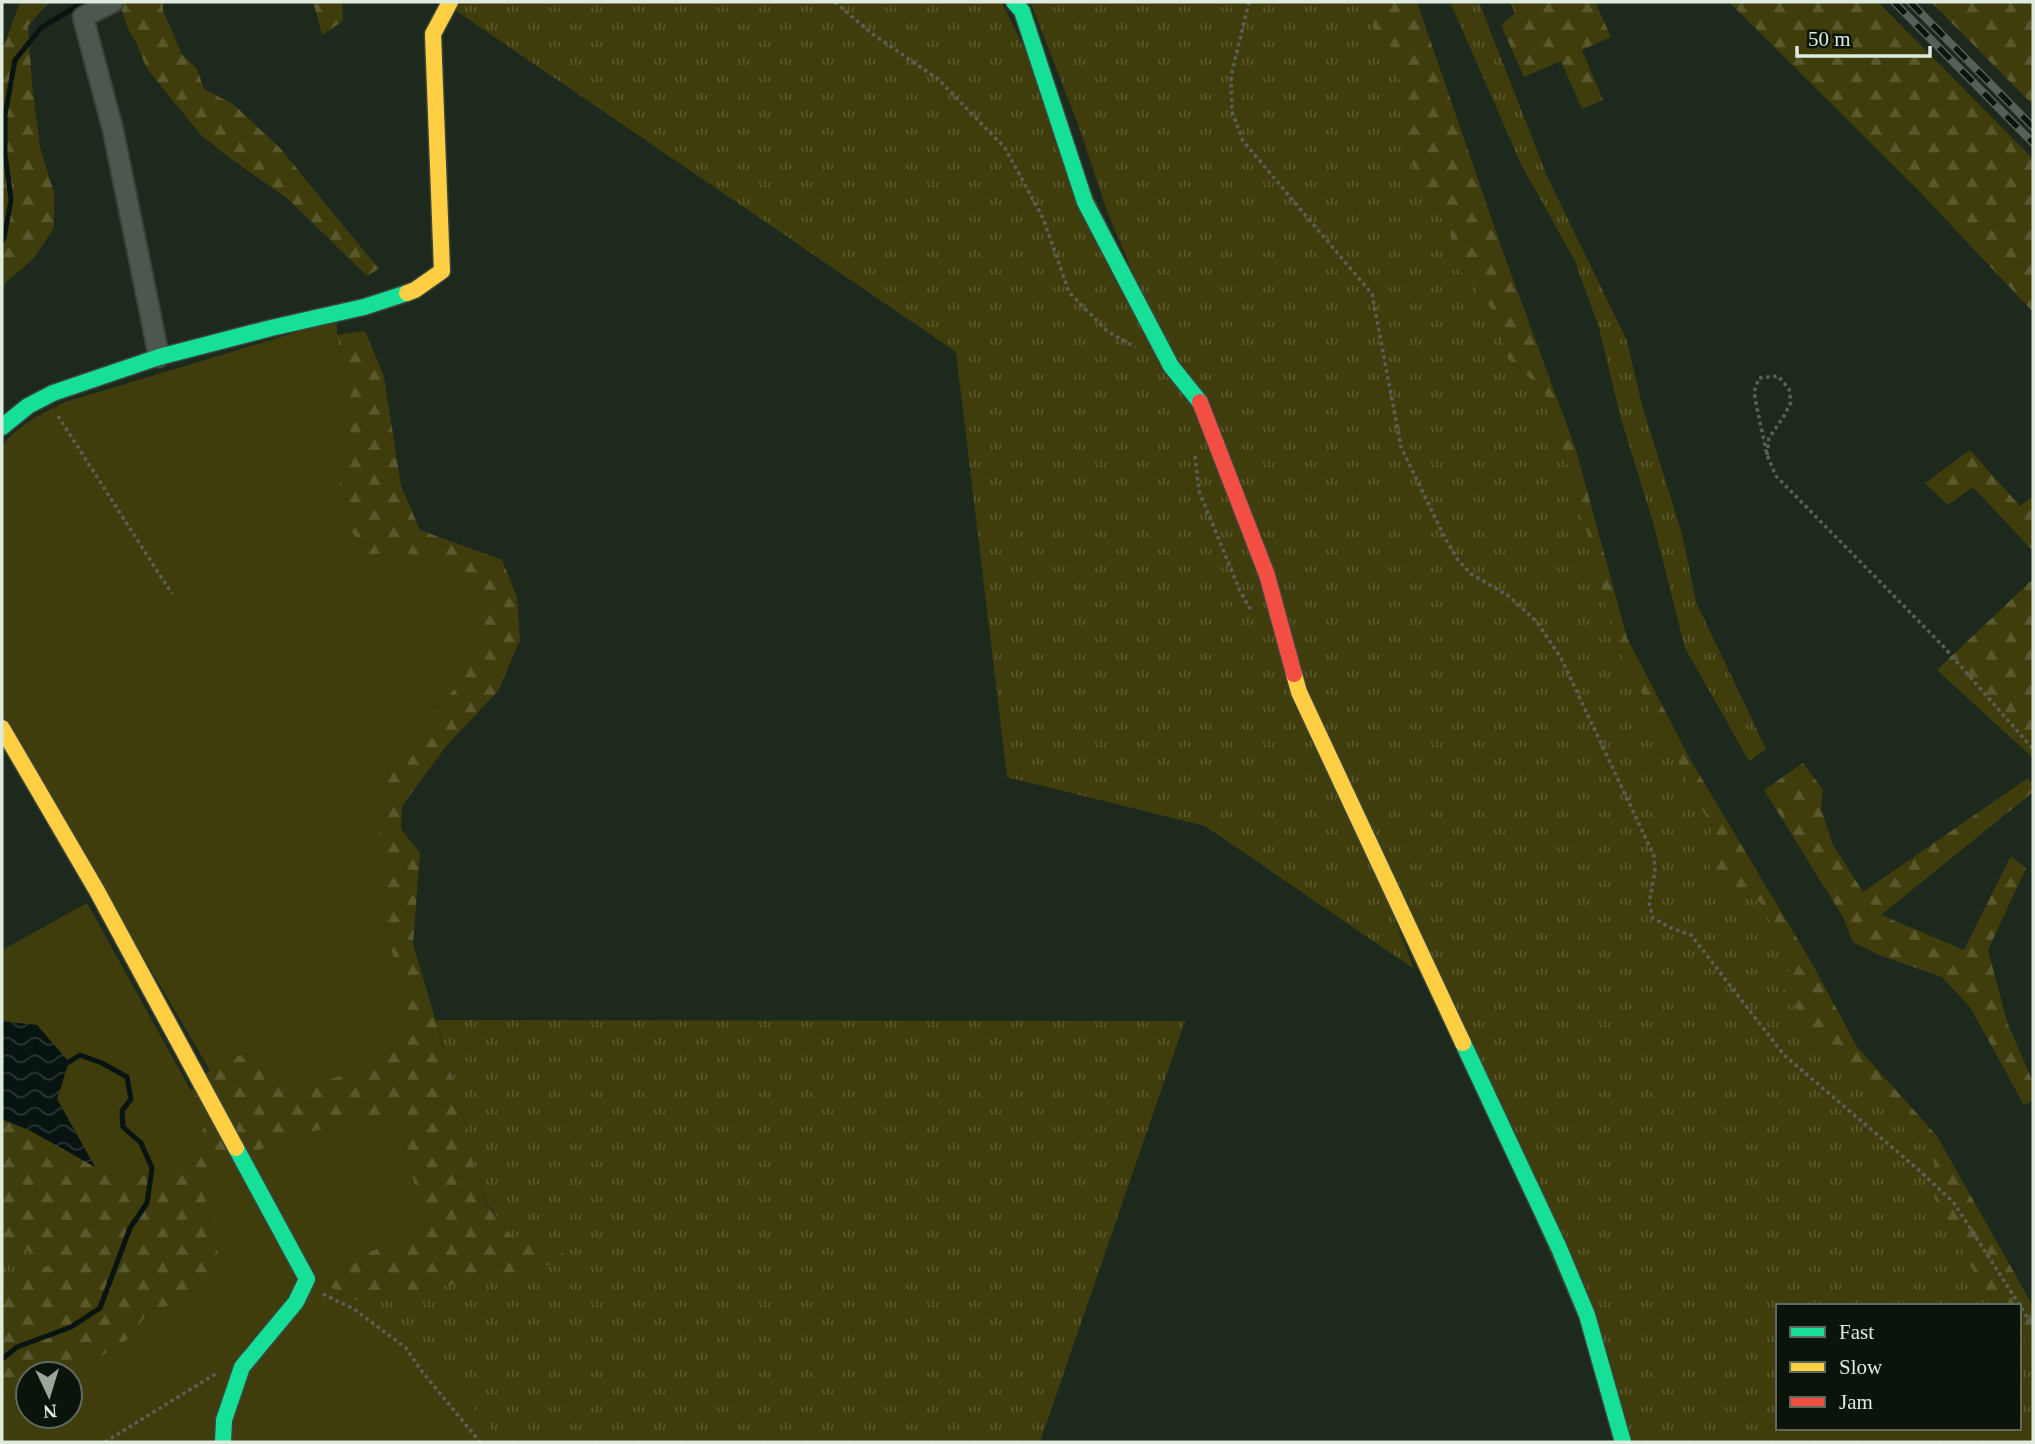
<svg xmlns="http://www.w3.org/2000/svg" width="2035" height="1444" viewBox="0 0 2035 1444" font-family="'Times New Roman',serif">
<defs>
<pattern id="grass-tufts" width="24" height="20" patternUnits="userSpaceOnUse" patternTransform="scale(1.75)"><rect width="24" height="20" fill="#3f3d0b"/><path d="M3 7l-1-3M5 7V3M7 7l1-3M15 17l-1-3M17 17v-4M19 17l1-3" fill="none" stroke="#5a592e"/></pattern>
<pattern id="forest-firs" width="22" height="20" patternUnits="userSpaceOnUse" patternTransform="scale(1.75)"><rect width="22" height="20" fill="#3f3d0b"/><path d="M5 1l3.5 6h-7zM16 11l3.5 6h-7z" fill="#5a592e"/></pattern>
<pattern id="water-waves" width="16" height="10" patternUnits="userSpaceOnUse" patternTransform="scale(1.75)"><rect width="16" height="10" fill="#081411"/><path d="M0 5q4-4 8 0t8 0" fill="none" stroke="#2c3633"/></pattern>
</defs>
<rect width="100%" height="100%" fill="#1e291e"/>
<!-- grass -->
<g fill="url(#grass-tufts)">
<path d="M460 2H1002L1195 410 1414 969 1205 826 1007 777 956 352 455 10Z"/>
<path d="M1028 2H1365L1375 34 1396 51 1405 144 1427 203 1450 228 1454 265 1472 283 1498 318 1507 358 1543 389 1577 493 1615 642 1711 826 1710 883 1738 892 1761 903 1791 967 1783 991 1825 1046 1884 1091 1932 1152 1937 1178 1934 1198 1975 1274 1999 1306H1778V1428H2019V1332L2033 1352V1442H1632L1332 751 1107 211 1079 127 1032 6Z"/>
<path d="M1450 2H1479L1547 176 1627 341 1642 405 1682 534 1696 602 1766 749 1749 761 1685 648 1653 522 1621 419 1599 328 1575 261 1521 164Z"/>
<path d="M436 1020 1185 1021 1040 1442H501L419 1343 361 1303 564 1261 556 1243 512 1236 487 1204 475 1172 460 1103Z"/>
<path d="M2 1235 50 1265 2 1282Z"/>
</g>
<!-- forest -->
<g fill="url(#forest-firs)">
<path d="M20 2H49L28 26 32 83 40 148 54 192V228L34 258 5 283 2 295V51Z"/>
<path d="M119 2H163V11L182 54 197 69 204 89 233 104 279 147 369 257 380 268 367 276 288 199 230 158 201 135 147 69 137 44 128 29Z"/>
<path d="M311 2H342L343 21 322 35 315 8Z"/>
<path d="M1365 2H1417L1503 252 1576 450 1627 638 1690 759 1813 965 1857 1047 1937 1136 2033 1306V1352L2019 1332V1306H1999L1975 1274 1934 1198 1937 1178 1932 1152 1884 1091 1825 1046 1783 991 1791 967 1761 903 1738 892 1710 884 1711 826 1615 642 1577 493 1543 389 1507 358 1498 318 1472 283 1454 265 1450 228 1427 203 1405 144 1396 51 1375 34Z"/>
<path d="M1510 2H1595L1611 37 1582 50 1603 100 1582 109 1561 61 1524 77 1501 25 1515 13Z"/>
<path d="M1729 2H1878L2033 159V312L1918 190Z"/>
<path d="M1931 2H2033V105Z"/>
<path d="M365 331 384 377 401 486 420 530 502 560 517 597 520 640 498 691 447 745 402 806 401 829 420 853 413 944 460 1103 475 1172 486 1204 512 1236 557 1243 568 1261 361 1303 331 1288 323 1268 404 1239 422 1215 396 1112 209 1218 219 1253 209 1281 185 1303 152 1309 125 1342 70 1375 28 1374V1393L2 1400V1282L50 1265 2 1235V1119L31 1131 115 1176 219 1060 244 1054 269 1060 291 1081 410 1022 383 918 378 828 390 760 440 707 411 554H365L342 516 339 474 350 429 351 398 337 335Z"/>
<path d="M1970 450 2020 506 2033 496V551L1973 487 1948 505 1925 483Z"/>
<path d="M2033 579V758L1937 670Z"/>
<path d="M1803 763 1823 790 1821 809 1833 845 1863 892 2028 778 2033 785V792L1881 915 1964 950 2011 856 2026 868 1988 950 2007 1022 2033 1082V1100L2024 1105 1970 1007 1942 977 1879 955 1853 942 1843 917 1764 790Z"/>
</g>
<!-- garden -->
<g fill="#3f3d0b">
<path d="M337 320V335L351 398 350 429 339 474 342 516 365 554H411L448 570 478 607 481 641 467 672 440 707 390 760 378 828 383 918 410 1022 384 1063 324 1081H291L269 1060 244 1054 219 1060 215 1079 2 715V447C15 426 43 413 65 402Z"/>
<path d="M87 903 206 1118 201 1138 183 1173 115 1176 95 1167 57 1099 38 1025 7 1022 2 1018V950Z"/>
<path d="M396 1111 422 1215 404 1239 323 1268 331 1288 361 1303 419 1343 501 1442H2V1400L28 1393V1416H70V1375L125 1342 152 1309 185 1303 209 1281 218 1253 203 1191 215 1172 279 1140Z"/>
</g>
<!-- water -->
<path fill="url(#water-waves)" d="M2 1018 7 1022 37 1025 69 1062 57 1099 95 1167 31 1131 2 1119Z"/>
<g fill="none" stroke-linecap="round" stroke-linejoin="round">
<!-- stream -->
<g stroke="#081411" stroke-width="5">
<path d="M2 241 4 238 11 200 5 153V115L15 60 41 28 83 2"/>
<path d="M2 1359 17 1347 71 1327 100 1308 130 1228 147 1203 152 1168 141 1143 123 1127 122 1111 131 1099 127 1077 102 1063 80 1055 69 1062"/>
</g>
<defs>
<path id="street" d="M113 2 83 17 113 130 159 357"/>
<g id="fast">
<path d="M1014 2 1022 11 1085 202 1171 366 1200 402"/>
<path d="M2 427 28 406 53 393 159 357 271 328 364 307 407 293"/>
<path d="M1463 1043 1559 1248 1587 1315 1623 1442"/>
<path d="M223 1442 224 1420 242 1367 296 1302 307 1279 236 1148"/>
</g>
<g id="slow">
<path d="M407 293 415 290 442 271 433 34 450 2"/>
<path d="M1294 674 1299 692 1463 1043"/>
<path d="M2 728 97 891 236 1148"/>
</g>
<path id="jam" d="M1200 402 1267 575 1294 674"/>
</defs>
<!-- street casing -->
<use href="#street" stroke="#3b453c" stroke-width="23"/>
<!-- fast casing -->
<use href="#fast" stroke="#3b453c" stroke-width="19"/>
<!-- slow casing -->
<use href="#slow" stroke="#3b453c" stroke-width="19"/>
<!-- jam casing -->
<use href="#jam" stroke="#3b453c" stroke-width="19"/>
<!-- path -->
<g stroke="#596059" stroke-width="3.5" stroke-dasharray="3.5 3.5" stroke-linecap="butt">
<path d="M835 2 871 33 938 79 1005 148 1043 218 1069 292 1107 331 1135 347"/>
<path d="M1249 2 1231 76 1232 112 1243 141 1372 294 1401 447 1445 538 1458 560 1471 574 1509 596 1537 622 1561 658 1654 856 1655 872 1649 903 1653 918 1671 928 1691 935 1784 1055 1921 1172 1954 1203 2033 1326"/>
<path d="M58 416 172 594"/>
<path d="M1767 455 1769 438 1784 416 1791 402 1789 389 1778 376 1759 378 1754 392 1757 408 1767 455 1776 476 1944 647 2033 749"/>
<path d="M1195 456 1199 491 1240 591 1252 612"/>
<path d="M323 1294 354 1309 406 1348 420 1369 480 1442"/>
<path d="M105 1442 217 1373"/>
</g>
<!-- street -->
<use href="#street" stroke="#4e574f" stroke-width="19"/>
<!-- fast -->
<use href="#fast" stroke="#16e098" stroke-width="16"/>
<!-- slow -->
<use href="#slow" stroke="#ffcf43" stroke-width="16"/>
<!-- jam -->
<use href="#jam" stroke="#f24e42" stroke-width="16"/>
<defs>
<g id="rail">
<path d="M1894 2 2033 143"/>
<path d="M1910 2 2033 127"/>
</g>
</defs>
<!-- rail casing -->
<use href="#rail" stroke="#585f58" stroke-width="8"/>
<!-- rail -->
<use href="#rail" stroke="#0a140b" stroke-width="5" stroke-dasharray="16" stroke-linecap="butt"/>
</g>
<!-- border -->
<rect width="2035" height="1444" fill="none" stroke="#deebde" stroke-width="7"/>
<!-- legend -->
<rect x="1776" y="1304" width="245" height="126" fill="#0a140b" stroke="#5f6a5f" stroke-width="2"/>
<rect x="1790" y="1327" width="35" height="10" fill="#16e098" stroke="#5f6a5f" stroke-width="2"/>
<text x="1839" y="1339" font-size="21" fill="#deebde">Fast</text>
<rect x="1790" y="1362" width="35" height="10" fill="#ffcf43" stroke="#5f6a5f" stroke-width="2"/>
<text x="1839" y="1374" font-size="21" fill="#deebde">Slow</text>
<rect x="1790" y="1397" width="35" height="10" fill="#f24e42" stroke="#5f6a5f" stroke-width="2"/>
<text x="1839" y="1409" font-size="21" fill="#deebde">Jam</text>
<!-- north arrow -->
<g transform="translate(49 1395) rotate(176)"><circle r="33" fill="#0a140b" stroke="#5f6a5f" stroke-width="2"/>
<path d="M0-5L12 26L0 18L-12 26Z" fill="#9ba79b"/>
<text y="-10" font-size="19" font-weight="bold" text-anchor="middle" fill="#deebde">N</text>
</g>
<!-- scale -->
<path d="M1797 46v10h133v-10" fill="none" stroke="#deebde" stroke-width="3.5"/>
<text x="1808" y="46" font-size="21" fill="#deebde" stroke="#0a140b" stroke-width="5" paint-order="stroke">50 m</text>
</svg>
